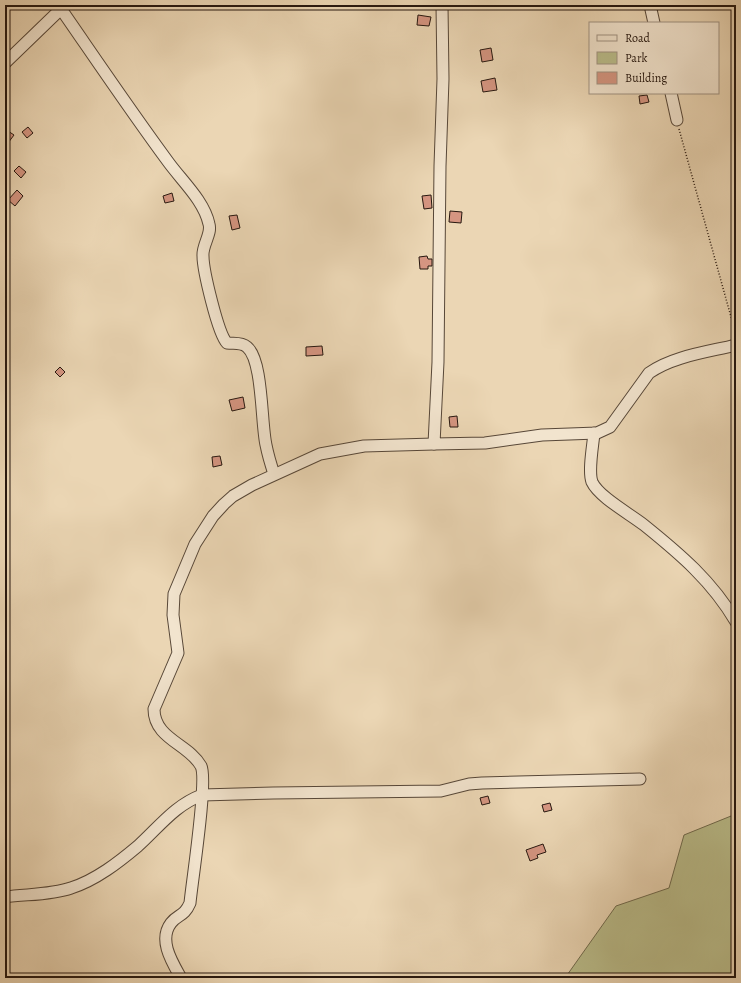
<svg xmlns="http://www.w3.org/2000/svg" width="741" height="983" viewBox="0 0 741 983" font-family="Alegreya,serif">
<rect width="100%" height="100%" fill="#ebd6b4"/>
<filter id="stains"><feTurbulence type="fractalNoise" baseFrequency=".005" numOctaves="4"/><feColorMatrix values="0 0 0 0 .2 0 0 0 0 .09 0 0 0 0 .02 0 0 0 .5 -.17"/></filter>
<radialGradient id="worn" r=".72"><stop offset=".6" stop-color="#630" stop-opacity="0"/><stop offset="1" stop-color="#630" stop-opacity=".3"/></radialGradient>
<!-- green -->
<path fill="#babd8b" stroke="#706a4d" d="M736 814V977L565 978 616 906 669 888 684 835Z"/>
<!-- building -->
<g fill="#d59581" stroke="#26170f">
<path d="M418 15 431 17 429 26 417 25Z"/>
<path d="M491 48 493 60 482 62 480 50Z"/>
<path d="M495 78 497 90 483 92 481 81Z"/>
<path d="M647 95 649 102 640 104 639 96Z"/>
<path d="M28 127 33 133 27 138 22 132Z"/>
<path d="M5 129 14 135 5 147Z"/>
<path d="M19 166 26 172 21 178 14 171Z"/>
<path d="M17 190 23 196 15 206 8 200Z"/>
<path d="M172 193 174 201 165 203 163 196Z"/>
<path d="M431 195 432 208 424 209 422 196Z"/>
<path d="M450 211 462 212 461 223 449 222Z"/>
<path d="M237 215 240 228 232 230 229 216Z"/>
<path d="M427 256 428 259H432V266H428V269H420L419 257Z"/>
<path d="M322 346 323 355 306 356V347Z"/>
<path d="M60 367 65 372 60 377 55 372Z"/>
<path d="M243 397 245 408 232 411 229 400Z"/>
<path d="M457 416 458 427H450L449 417Z"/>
<path d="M220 456 222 465 213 467 212 457Z"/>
<path d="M488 796 490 803 482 805 480 798Z"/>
<path d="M550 803 552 810 544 812 542 805Z"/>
<path d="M543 844 546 852 537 855 538 858 530 861 526 850Z"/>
</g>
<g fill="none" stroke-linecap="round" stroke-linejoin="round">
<defs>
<g id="street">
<path d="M442 5 443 79 440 166 438 362 434 444 485 443 542 435 597 433 610 427 649 373C673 356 708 352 736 345"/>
<path d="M650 5 654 23"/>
<path d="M61 9C97 61 132 113 169 163 183 182 204 201 209 224 212 234 202 245 203 256 203 270 218 334 227 343 234 344 241 342 247 347 263 360 261 423 266 445 268 455 271 465 274 474"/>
<path d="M5 63 65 5"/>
<path d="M671 93 677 120"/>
<path d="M594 433C593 445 588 471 592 482 599 497 630 514 644 525 680 554 712 581 736 622"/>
<path d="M5 897C27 894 51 895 71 888 96 880 119 862 138 846 159 827 175 805 202 795L273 793 441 791 469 784 482 783 640 779"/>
<path d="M181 978C172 962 158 940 171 923 178 914 184 917 190 903 192 881 208 780 201 766 189 744 154 739 154 709L178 653 173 615 174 594 195 544 213 516 224 504 233 496 252 485 320 454 364 446 434 444"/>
</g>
</defs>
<!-- street casing -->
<use href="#street" stroke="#574738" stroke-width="13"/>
<!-- path -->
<path stroke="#26170f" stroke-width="1.5" stroke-dasharray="1 2" stroke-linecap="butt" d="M679 129 736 335"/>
<!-- street -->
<use href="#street" stroke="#f2e4ce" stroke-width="11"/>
</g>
<!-- margin -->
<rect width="741" height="983" fill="none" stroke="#ebd6b4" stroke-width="20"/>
<rect x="6" y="6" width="729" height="971" fill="none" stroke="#26170f" stroke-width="2"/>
<rect x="10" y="10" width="721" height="963" fill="none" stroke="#26170f"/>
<!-- legend -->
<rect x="589" y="22" width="130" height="72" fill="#f2e4ce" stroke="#a09282"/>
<rect x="597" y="35" width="20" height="6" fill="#f2e4ce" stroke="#a09282"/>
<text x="625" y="42" font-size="12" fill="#26170f">Road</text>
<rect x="597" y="52" width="20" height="12" fill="#babd8b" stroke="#a09282"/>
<text x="625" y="62" font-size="12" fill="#26170f">Park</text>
<rect x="597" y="72" width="20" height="12" fill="#d59581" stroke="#a09282"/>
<text x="625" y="82" font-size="12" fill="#26170f">Building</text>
<rect width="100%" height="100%" filter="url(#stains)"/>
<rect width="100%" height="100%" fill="url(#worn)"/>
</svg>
